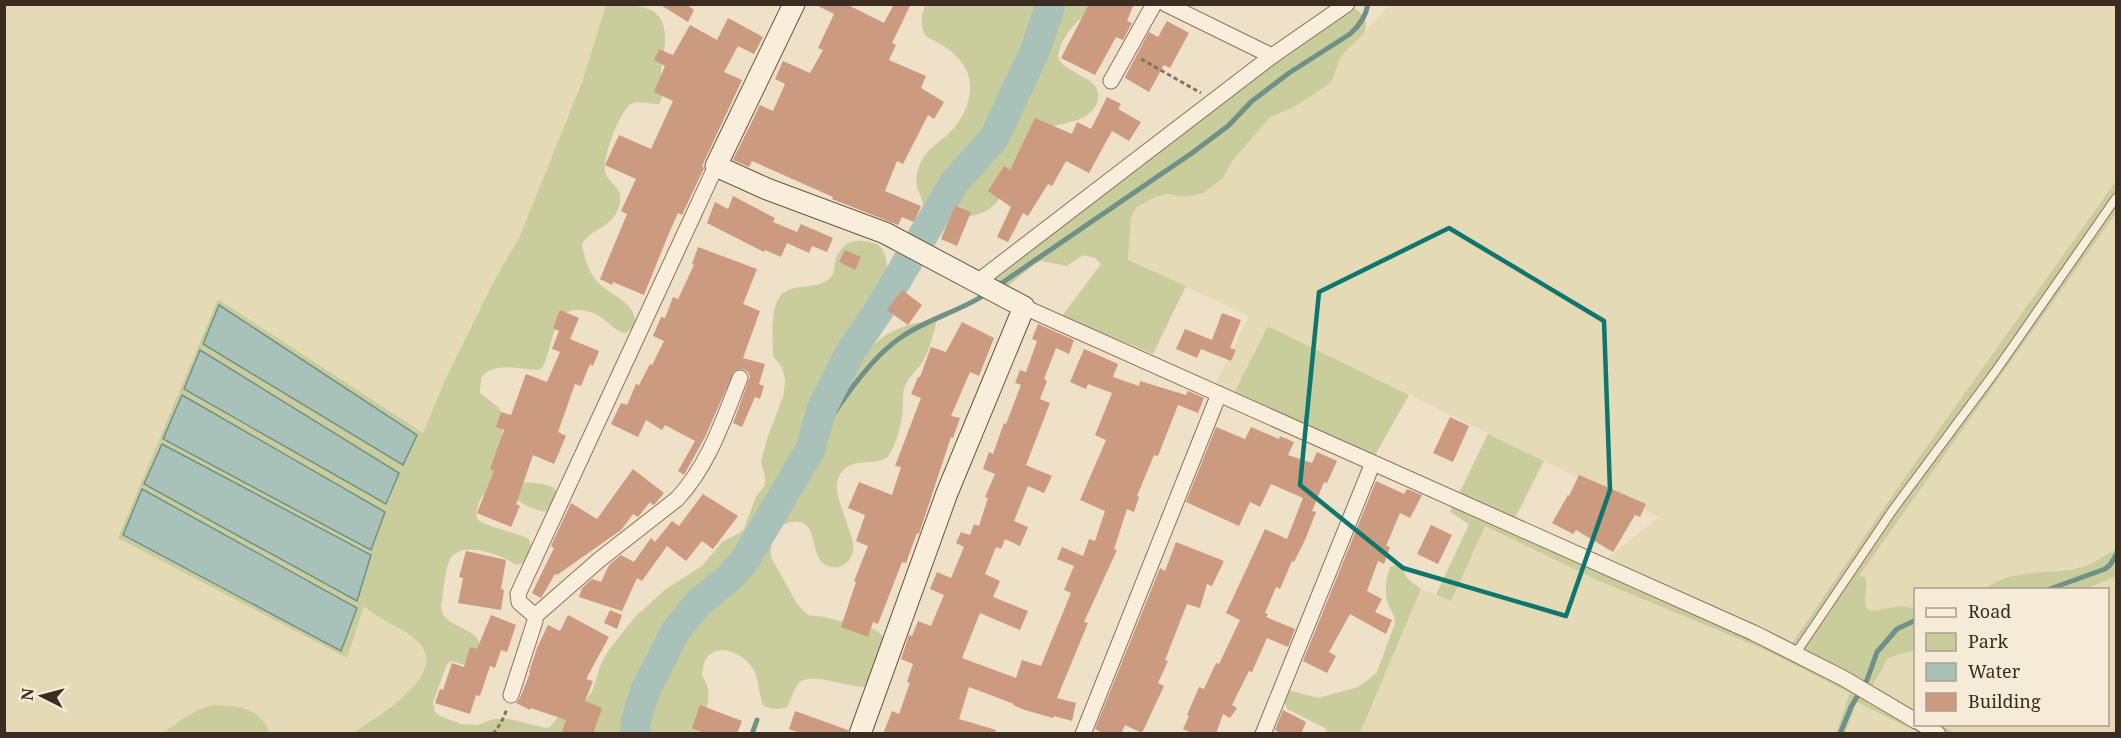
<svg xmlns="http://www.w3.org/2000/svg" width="2121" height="738" viewBox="0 0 2121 738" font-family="'Noto Serif',serif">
<rect width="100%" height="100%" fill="#eee1c8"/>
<!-- farmland -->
<g fill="#e4dab5">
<path d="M4 5H606L582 82 519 238 494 281 444 382 423 433 218 299 119 537 346 658 364 605 417 641 424 650 427 657V666L414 688 353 733H270L259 716 247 708 213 705 204 707 190 715 163 733H5Z"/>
<path d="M1390 5H2116V181L1903 480 1791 643 1605 560 1659 517 1269 326 1234 393 1215 385 1249 316 1128 260 1131 217 1137 207 1155 197 1168 194 1185 197 1222 179 1233 160 1260 126 1270 117 1294 107 1337 64 1341 56Z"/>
<path d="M2116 213V545L2115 551 2107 553 2087 565 1993 583 1985 589 1916 590 1915 608 1899 606 1872 611 1867 609 1864 602 1865 593 1859 576Z"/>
<path d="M1485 526 1597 580 1763 649 1851 693 1836 733 1360 734 1421 589 1451 600Z"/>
<path d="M2116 576V733L1956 734 1940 725 2108 724V590L2086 589Z"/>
<path d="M1915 650V710L1873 685 1888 658Z"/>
<path d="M1857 702 1898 722 1919 733 1845 734Z"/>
</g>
<!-- green -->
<g fill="#c9cd9b" fill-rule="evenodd">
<path d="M606 5C634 5 666 2 665 39 665 50 662 61 661 72 661 83 666 93 659 104 650 104 639 100 631 104 620 110 602 158 605 171 608 187 625 184 619 206 614 227 592 228 582 244 584 255 587 267 593 276 604 295 637 299 635 325L626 333C615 332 608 321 599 316 593 312 587 311 580 310 551 307 553 352 542 368L537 370C519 369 493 361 481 378L480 393 498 407 503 415 502 437 514 481C528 484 548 481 557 491L553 510C532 517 511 490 491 492 487 492 482 496 480 500 478 503 475 514 477 518 481 526 519 533 529 539L532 548 527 562 516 565C503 555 461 539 450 559 444 572 444 592 441 606 442 611 443 616 447 619 465 634 496 632 468 666L452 661 447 664 433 702 435 712 440 716 461 724 478 725 493 719H509L546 728 550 727 559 716 581 705 586 699 592 692 601 664 608 651 635 617 666 589 702 566 722 542 743 531 756 497 765 485V476L761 462 767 439 784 394 785 379 782 367 773 356C773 339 770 312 779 298 790 281 815 291 829 279 835 275 834 268 835 262 840 243 854 237 873 243 879 245 883 248 885 255 889 267 886 288 879 299 869 317 859 321 861 344L867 348C874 346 879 339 886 335 902 325 918 322 937 320 933 335 930 350 922 363 916 372 907 378 904 389 902 398 904 407 902 416 900 428 896 445 889 455 878 470 845 451 837 483 834 495 851 529 853 544 856 560 839 574 824 564 812 555 816 532 805 524 801 521 796 521 792 522 775 524 770 542 771 557L797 604 808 615 824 617 876 630 884 637 885 646 867 687C850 689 807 669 797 685 793 691 791 700 787 707 779 710 770 710 763 705 759 695 759 683 755 672 748 657 722 641 707 657 703 662 703 670 702 676 716 693 704 715 698 733H353C375 717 450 675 419 643 403 627 380 621 364 606L347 658 118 538 218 299 423 433 444 382 494 281 519 238 582 82ZM219 305 417 434 403 465 203 344ZM184 389 399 473 387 504H386ZM182 396 385 513 371 549 163 440ZM142 489 357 608 341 651 123 536Z"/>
<path d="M925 5H1092C1080 21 1061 34 1058 56 1064 76 1101 75 1098 98 1095 122 1062 123 1044 128L997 202C980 221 964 213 944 223 936 226 933 234 925 238L918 236 917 233C920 224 924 215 923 206 922 191 911 189 919 167 924 150 941 142 952 130 971 109 979 78 956 56 948 47 936 42 926 36 919 25 922 16 925 5Z"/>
<path d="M1353 9 1358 10 1366 22 1365 32 1341 56 1332 80 1326 86 1294 107 1270 117 1233 160 1222 179 1203 193 1185 197 1168 194 1155 197 1137 207 1131 217 1128 260 1186 286 1153 354 1062 316 1101 264 1095 258 1083 255 1067 266 1042 261 1036 263 1007 287 1003 288 992 277 1340 12Z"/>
<path d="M2116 181V213L1859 576 1865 577C1869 588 1862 598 1867 609L1872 611 1899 606 1915 608V650L1888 658 1873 685 1915 710 1916 724 1940 725 1956 733H1919L1857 702 1845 733H1836L1850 693 1763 649 1597 580 1485 526 1451 601 1436 595 1469 524 1450 512 1488 434 1544 461 1515 518 1792 643 1903 480Z"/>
<path d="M1268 326 1409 395 1374 457 1234 393Z"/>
<path d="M2116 545V576L2086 589H1985C2014 566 2052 577 2085 566 2096 562 2104 554 2114 551Z"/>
<path d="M1394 565 1401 567 1408 579 1421 589 1360 733H1328L1325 728 1287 709 1283 698 1288 690 1318 698 1358 687 1368 680 1377 672 1395 623C1395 615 1391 611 1388 604 1384 594 1386 577 1390 567Z"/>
<path d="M213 705C240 706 258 706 270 733H163C179 722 194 709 213 705Z"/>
</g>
<!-- water -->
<g fill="#a9c2b9" stroke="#6f9187" stroke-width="1.5">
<path d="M219 305 417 435 403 465 203 344Z"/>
<path d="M200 350 399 473 386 504 184 389Z"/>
<path d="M182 395 385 512 371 550 163 439Z"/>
<path d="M162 444 371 555 357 601 144 484Z"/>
<path d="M142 489 357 608 341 651 123 535Z"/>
</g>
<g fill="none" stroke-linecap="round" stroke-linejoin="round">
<!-- stream -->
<g stroke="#6f9187" stroke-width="5">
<path d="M996 287 1192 153 1228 126 1252 101 1289 73 1350 34C1359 26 1366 17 1368 4"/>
<path d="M810 450C833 414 868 358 903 336 928 319 960 311 986 294"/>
<path d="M2047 590 2105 569 2110 565 2116 555"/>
<path d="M752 734 757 720"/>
<path d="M1840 734 1851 707 1867 680 1877 652 1897 629 1916 620"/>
</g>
<!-- river -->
<path stroke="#a9c2b9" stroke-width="30" d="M635 734 636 720 645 691 675 632 698 603 729 578 745 560 810 450 822 408 851 351 879 310 954 183 994 138 1034 53 1051 4"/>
</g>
<!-- building -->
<g fill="#cc9a7e">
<path d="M659 4H686L694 10 688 22Z"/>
<path d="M814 4H846L884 23 894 4H911L892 43 896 45 889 60 926 76 921 88 944 102 934 119 928 115 903 164 897 161 885 191 921 206 914 222 902 217 898 225 832 199 833 197 752 161 749 167 733 160 760 105 773 111 785 84 775 79 783 61 810 73 823 50 818 48 834 14Z"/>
<path d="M1089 4H1134L1127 21 1132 23 1123 40 1116 37 1095 75 1061 58Z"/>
<path d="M728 18 763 37 754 54 738 46 724 72 742 80 702 166 704 168 682 215 678 213 669 233 644 295 613 282 612 285 600 279 627 214 621 211 636 179 605 165 619 135 651 149 673 101 654 92 665 66 654 60 659 49 673 55 690 25 717 40Z"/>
<path d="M1167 21 1189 33 1170 68 1164 65 1149 92 1125 78V77L1149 32 1158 37Z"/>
<path d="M1107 97 1121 104 1118 109 1141 122 1129 141 1112 131 1089 173 1066 161 1052 186 1048 184 1028 216 1023 213 1008 242 997 237 1011 207 988 191 1004 166 1010 170 1035 118 1072 134 1077 122 1091 129Z"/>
<path d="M733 196 775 218 773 222 797 232 801 224 833 238 827 252 812 246 809 253 787 243 781 257 765 250 764 252 707 223 715 202 728 209Z"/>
<path d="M955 206 971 212 957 246 941 239Z"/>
<path d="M698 247 757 269 743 304 760 311 743 358 765 364 759 384 764 386 760 399 755 397 742 427 733 423 750 377 748 372 743 369 734 371 705 437 684 475 678 471 695 441 665 425 662 430 646 420 638 437 611 424 621 403 627 405 636 384 639 385 650 364 652 365 664 341 653 336 661 317 665 318 673 297 678 299 694 265 692 264Z"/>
<path d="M845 250 861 257 855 270 839 262Z"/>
<path d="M902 290 922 305 908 325 887 310Z"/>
<path d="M560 310 579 318 570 339 599 351 593 366 590 364 581 386 575 384 558 432 566 436 554 464 533 455 516 504 520 506 511 527 477 513 494 471 490 469 504 430 496 427 501 412 511 415 526 374 547 382 560 352 552 349 559 331 553 328Z"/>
<path d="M1222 313 1241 320 1230 348 1236 350 1231 361 1201 349 1197 358 1176 349 1185 329 1212 340Z"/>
<path d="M962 322 994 338 979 376 970 372 951 416 960 418 953 438 951 437 919 534 917 533 906 563 902 562 878 624 873 622 868 637 841 627 856 582 854 581 868 546 856 541 865 515 848 508 859 482 892 495 901 467 895 466 921 398 911 394 918 377H920L931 347 946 352Z"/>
<path d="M1038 324 1074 340 1069 354 1056 348 1044 379 1047 381 1040 399 1050 403 1026 465 1052 476 1044 493 1028 486 1014 521 1028 527 1020 546 1005 539 1001 549 996 547 985 574 1000 581 993 597 1028 611 1020 630 980 613 962 658 1016 678 1022 660 1041 666 1071 593 1064 590 1074 566 1057 559 1062 547 1083 556 1089 539 1095 541 1105 511 1080 500 1106 440 1095 435 1112 393 1088 384 1086 389 1070 382 1084 349 1118 364 1113 377 1139 386 1140 381 1186 395 1188 391 1204 398 1198 413 1178 405 1158 456 1154 455 1137 496 1139 497 1134 512 1127 509 1114 549 1117 550 1084 622 1088 623 1057 698 1076 703 1072 721 1054 716 1053 718 1025 710 1013 705 1014 704 969 687 959 719 996 730 995 734H883L892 711 899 714 910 683 907 682 913 664 901 659 909 635 912 636 918 621 931 626 944 595 930 589 937 572 951 578 964 547 956 543 961 532 970 535 974 524 979 526 988 498 985 497 995 474 983 469 989 452 993 454 1004 423 1006 424 1021 385 1015 383 1020 370 1026 372 1037 341 1032 339Z"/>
<path d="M1450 417 1469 426 1453 462 1433 453Z"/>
<path d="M1216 427 1245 439 1251 427 1279 439 1280 436 1294 442 1288 455 1312 463 1317 452 1337 461 1327 483 1324 482 1312 511 1316 512 1305 540 1294 562 1292 561 1280 589 1276 587 1265 613 1268 614 1266 617 1295 629 1288 647 1267 638 1252 672 1249 671 1232 705 1237 708 1230 718 1223 714 1216 734H1193L1183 729 1189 716 1187 715 1199 687 1204 689 1216 663 1219 664 1240 620 1226 613 1265 529 1287 539 1303 498 1271 484 1260 507 1250 502 1239 526 1186 502Z"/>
<path d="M633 469 664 493 655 504 653 505 650 502 638 517 633 514 621 530 557 575 555 574 541 598 532 593 554 548 551 546 571 503 597 519Z"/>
<path d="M1579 475 1646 504 1640 517 1635 515 1613 552 1576 530 1573 534 1552 523 1568 495 1569 496Z"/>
<path d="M1376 481 1404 494 1407 489 1422 495 1410 518 1400 513 1386 546 1390 547 1384 564 1378 561 1367 591 1382 599 1375 612 1392 620 1386 634 1350 614 1329 652 1336 656 1327 673 1303 661Z"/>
<path d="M703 494 738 516 713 549 702 541 686 561 667 546 642 581 637 578 622 611 579 597 582 588 592 579 601 582 609 565 621 555 634 562 651 538 655 542 672 521 679 526Z"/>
<path d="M1431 525 1452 535 1438 564 1417 554Z"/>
<path d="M1176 542 1224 561 1212 586 1207 584 1200 608 1187 604 1165 660 1168 661 1158 683 1164 686 1142 733 1125 725 1121 734H1104L1095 729 1160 568 1165 571Z"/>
<path d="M466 551 506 560 501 589 504 590 501 610 458 603 463 578 459 577Z"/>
<path d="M610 610 622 615 617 629 604 623Z"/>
<path d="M491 615 516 625 507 652 501 650 495 668 490 666 480 696 476 695 470 714 435 703 440 689 443 690 452 663 464 667 470 647 477 649Z"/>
<path d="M568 615 609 637 586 679 593 681 585 701 602 708 593 734H561L566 720 531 708 530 710 516 703 520 698 530 673 529 672 537 648 548 625 560 631Z"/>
<path d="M700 705 742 721 737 734H706L692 728Z"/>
<path d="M1283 710 1306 722 1301 734H1282L1275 730Z"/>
<path d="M795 711 848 730V734H802L789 729Z"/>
</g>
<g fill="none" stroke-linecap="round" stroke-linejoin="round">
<defs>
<path id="lane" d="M1796 653 1892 511 1995 372 2116 198"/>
<g id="street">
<path d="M1166 4 1272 56"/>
<path d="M1111 81 1154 4"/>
<path d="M976 283 1272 56 1347 4"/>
<path d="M1024 307 1754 633 1843 678 1916 721"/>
<path d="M535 616 519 602 518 594 716 166"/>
<path d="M511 695 535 621V616L599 560 677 499C709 465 723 420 740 378"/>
<path d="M1922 724 1938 734"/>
<path d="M1083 734 1219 394"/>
<path d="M1263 734 1372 465"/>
</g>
<path id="secondary" d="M794 4 716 166 767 189 885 233 1024 307 947 493 860 734"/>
</defs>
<!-- lane casing -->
<use href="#lane" stroke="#8a725d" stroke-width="10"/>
<!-- street casing -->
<use href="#street" stroke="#8a725d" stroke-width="17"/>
<!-- secondary casing -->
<use href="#secondary" stroke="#6c5440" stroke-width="23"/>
<!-- path -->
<g stroke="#8a725d" stroke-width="3" stroke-dasharray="4.5 3" stroke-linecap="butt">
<path d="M1141 59 1201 93"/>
<path d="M493 734 501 723 507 709"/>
</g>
<!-- lane -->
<use href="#lane" stroke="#f9eedb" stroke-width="8"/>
<!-- street -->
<use href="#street" stroke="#f9eedb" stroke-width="15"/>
<!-- secondary -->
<use href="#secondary" stroke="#f9eedb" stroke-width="21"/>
</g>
<!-- marked area -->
<path fill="none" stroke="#0f766e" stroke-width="4.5" stroke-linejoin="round" d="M1449 228 1604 321 1610 490 1566 616 1403 568 1300 485 1319 292Z"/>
<!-- border -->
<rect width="2121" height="738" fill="none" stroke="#3b2b20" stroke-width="12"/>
<!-- legend -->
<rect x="1914" y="588" width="195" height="138" fill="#f6ebd7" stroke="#ab9e8e" stroke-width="1.5"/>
<rect x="1926" y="608" width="30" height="9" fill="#f9eedb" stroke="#ab9e8e" stroke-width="1.5"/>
<text x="1968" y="618" font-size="18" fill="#3b2b20">Road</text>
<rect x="1926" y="633" width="30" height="18" fill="#c9cd9b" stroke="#ab9e8e" stroke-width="1.5"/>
<text x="1968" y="648" font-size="18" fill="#3b2b20">Park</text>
<rect x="1926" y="663" width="30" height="18" fill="#a9c2b9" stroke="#ab9e8e" stroke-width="1.5"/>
<text x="1968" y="678" font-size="18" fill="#3b2b20">Water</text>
<rect x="1926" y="693" width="30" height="18" fill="#cc9a7e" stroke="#ab9e8e" stroke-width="1.5"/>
<text x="1968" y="708" font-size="18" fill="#3b2b20">Building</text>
<!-- north arrow -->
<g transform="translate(42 696) rotate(276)" stroke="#f6ebd7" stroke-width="4.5" paint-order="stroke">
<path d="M0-4.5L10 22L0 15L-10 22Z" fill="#3b2b20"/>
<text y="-9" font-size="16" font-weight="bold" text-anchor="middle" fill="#3b2b20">N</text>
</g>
</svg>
